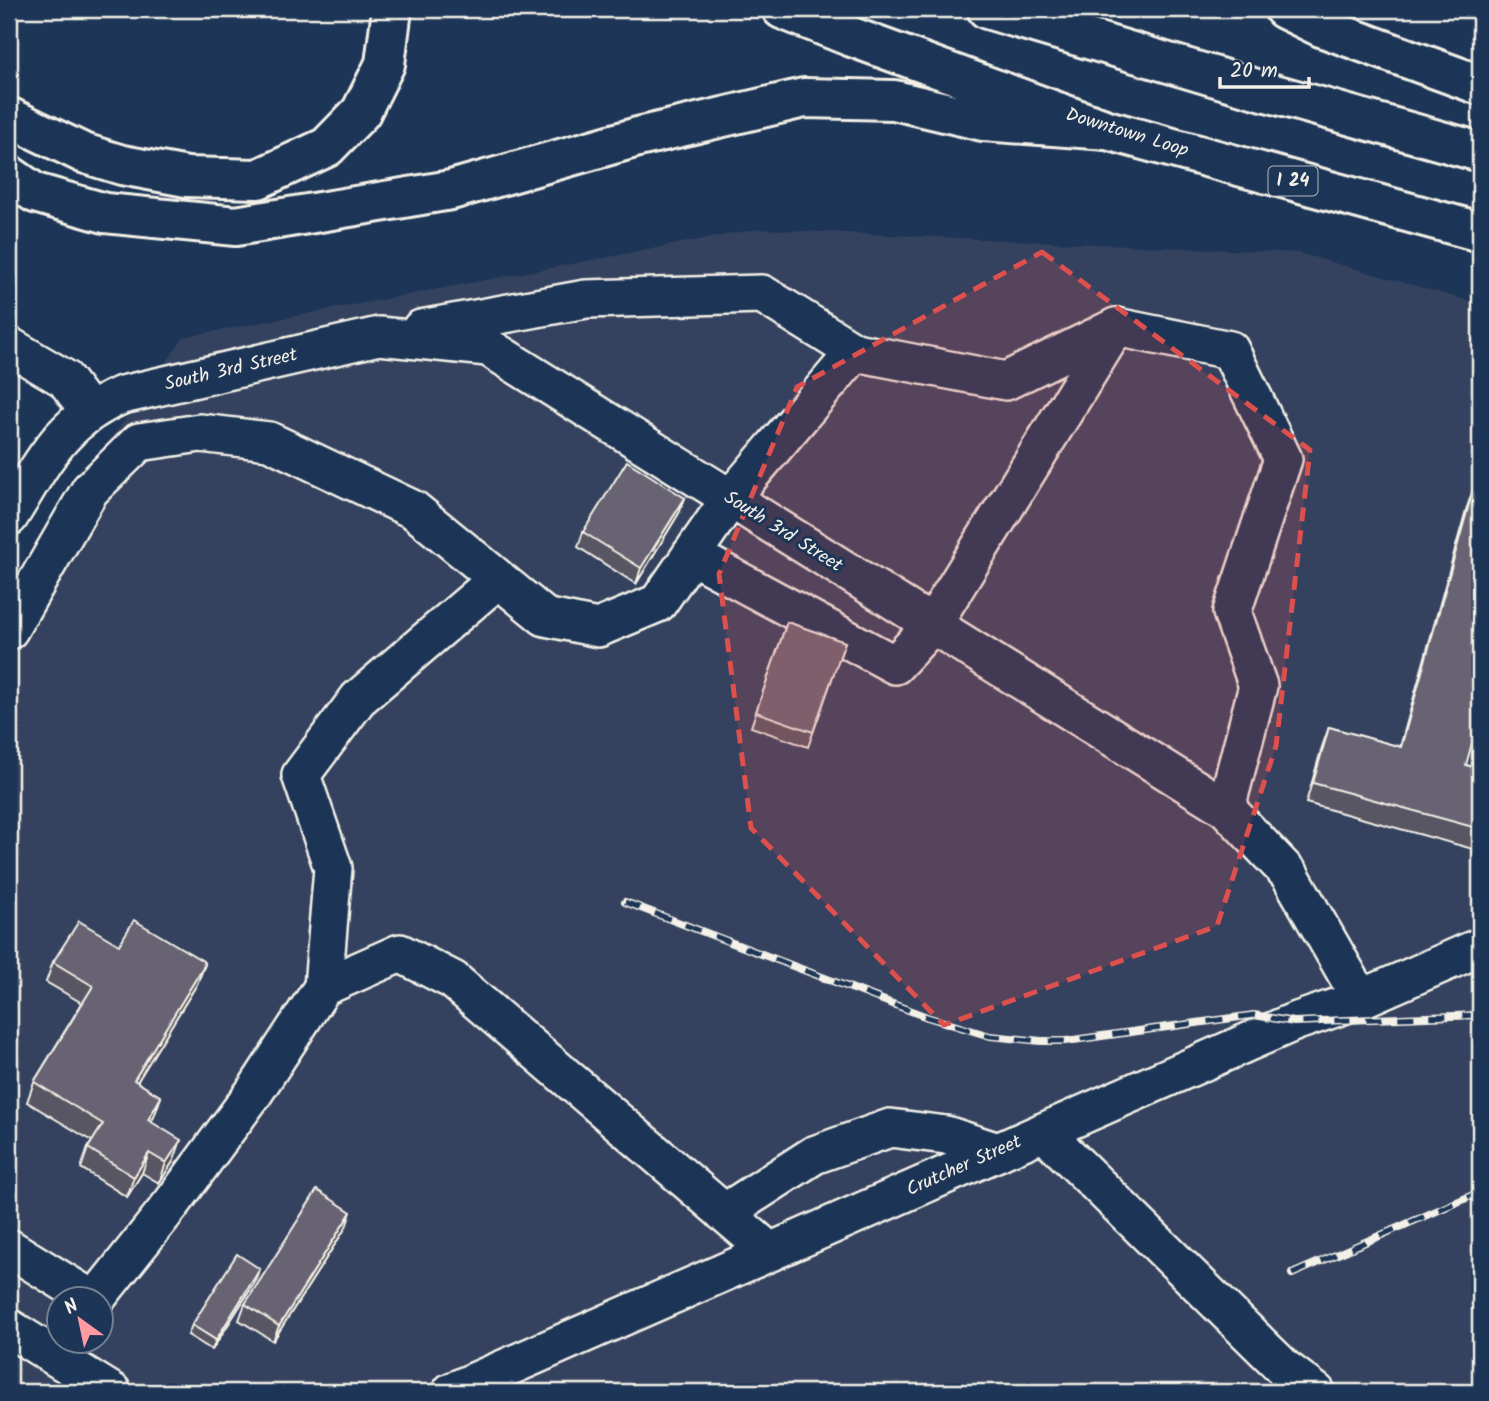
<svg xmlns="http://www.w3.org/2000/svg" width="1489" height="1401" viewBox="0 0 1489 1401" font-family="Kalam,sans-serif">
<rect width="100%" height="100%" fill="#1d3557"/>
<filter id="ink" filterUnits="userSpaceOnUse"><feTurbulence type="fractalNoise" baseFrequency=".0143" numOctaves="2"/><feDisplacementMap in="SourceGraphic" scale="14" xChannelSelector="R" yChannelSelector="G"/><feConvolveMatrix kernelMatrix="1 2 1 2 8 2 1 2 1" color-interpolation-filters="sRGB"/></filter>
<g filter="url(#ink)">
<!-- built -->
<path fill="#34435f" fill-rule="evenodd" d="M757 229 1299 253 1480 304V1392H9V594L74 490 184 337ZM60 1300H102V1342H60Z"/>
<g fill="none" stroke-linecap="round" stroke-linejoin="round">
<defs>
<g id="minor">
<path d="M421 329 586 299 762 294 855 352"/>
<path d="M9 346 65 379 89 411"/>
<path d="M9 517C42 464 60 421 122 395L379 336 488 347 1226 808 1290 875 1361 999"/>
<path d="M691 555 895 665 932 625 1116 327 1230 350 1283 459 1232 612 1258 686 1226 808"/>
<path d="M9 630 90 490 139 442 200 433 269 441 414 510 545 617 598 628 658 603 730 499 855 352 1006 381 1116 327"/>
<path d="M323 987 333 868 301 775 358 699 498 579"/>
<path d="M1044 1132 1284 1368 1316 1392"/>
<path d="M724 1213 814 1155 890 1128 946 1135 998 1152"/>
<path d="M9 1248 93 1300"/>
<path d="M95 1300 173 1202 255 1091 323 987 400 953 453 980 770 1252"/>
<path d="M9 1328 112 1392"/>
<path d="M451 1392 1294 1022 1361 999 1480 947"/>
</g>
<g id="highway">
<path d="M782 9 852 37 1107 130 1480 232"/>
<path d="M987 9 1253 88 1480 152"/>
<path d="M1284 9 1321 27 1480 85"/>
<path d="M9 117 83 153 122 165 187 177 258 179 327 147 361 112 385 64 392 9"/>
<path d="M9 175 35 193 105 213 236 226 451 190 638 137 804 98 894 100 983 121 1107 130"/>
</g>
</defs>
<!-- minor casing -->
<use href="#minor" stroke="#f4f1e8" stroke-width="42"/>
<!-- highway casing -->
<use href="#highway" stroke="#f4f1e8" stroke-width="44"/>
<!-- minor -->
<use href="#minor" stroke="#1d3557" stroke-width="37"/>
<!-- highway -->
<use href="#highway" stroke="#1d3557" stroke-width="38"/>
<defs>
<g id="rail">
<path d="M625 902 927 1017 990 1036 1041 1041H1066L1254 1015 1294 1022 1480 1015"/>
<path d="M1292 1274 1480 1192"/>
</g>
</defs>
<!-- rail casing -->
<use href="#rail" stroke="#f4f1e8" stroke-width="8"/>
<!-- rail -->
<use href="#rail" stroke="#1d3557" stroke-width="5" stroke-dasharray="16" stroke-linecap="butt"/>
</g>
<!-- wall -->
<g fill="#595663" stroke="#f4f1e8" stroke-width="2">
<path d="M1473 490 1466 765 1480 769V851L1306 803 1322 747 1329 727 1400 747 1466 510Z"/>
<path d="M685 498 679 513 636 584 578 547 583 532Z"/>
<path d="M787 622 845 642 808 747 751 727Z"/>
<path d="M119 945 205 964 197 984 137 1082 161 1097 151 1122 174 1160 159 1183 142 1173 127 1197 81 1168 88 1148 92 1141 27 1102 34 1082 82 1003 46 982 53 962Z"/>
<path d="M346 1227 273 1341 239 1320 245 1304Z"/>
<path d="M257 1279 212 1350 188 1335 192 1325Z"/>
</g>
<!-- shaded-wall -->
<g fill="#494650" stroke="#f4f1e8" stroke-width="2">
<path d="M685 498 679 513 636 584 641 568Z"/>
<path d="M205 964 197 984 126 1100 134 1080Z"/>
<path d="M161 1097 154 1117 141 1140 148 1120Z"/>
<path d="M181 1140 174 1160 159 1183 166 1163Z"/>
<path d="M149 1153 142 1173 127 1197 134 1177Z"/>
<path d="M351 1212 346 1227 273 1341 279 1326Z"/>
<path d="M260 1269 257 1279 212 1350 216 1340Z"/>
</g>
<!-- building -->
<g fill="#686473" stroke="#f4f1e8" stroke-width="2">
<path d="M627 461 685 498 641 568 583 532Z"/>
<path d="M1473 490 1480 492V714L1466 765 1480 769V829L1313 783 1329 727 1401 747Z"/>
<path d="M787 622 845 642 813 732 756 712Z"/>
<path d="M134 920 203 961 205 964 134 1080 161 1097 148 1120 181 1140 166 1163 149 1153 134 1177 88 1148 103 1124 34 1082 93 986 53 962 79 921 119 945Z"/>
<path d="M317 1190 351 1212 279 1326 245 1304Z"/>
<path d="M237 1254 260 1269 216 1340 192 1325Z"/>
</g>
</g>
<!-- marked area -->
<path fill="#dc504e" fill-opacity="0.2" stroke="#dc504e" stroke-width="5" stroke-dasharray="14 9" stroke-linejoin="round" d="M1042 252 1310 450 1276 746 1217 926 944 1025 751 828 719 574 797 387Z"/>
<g text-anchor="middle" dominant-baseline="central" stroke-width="6" stroke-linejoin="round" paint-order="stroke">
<!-- shield labels -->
<rect fill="#1d3557" stroke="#b4b9bc" stroke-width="2" x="1268.5" y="166.5" width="49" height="29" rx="5"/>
<g font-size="18" font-weight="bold" fill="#f4f1e8">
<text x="1293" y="181">I 24</text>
</g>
<!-- street labels -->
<g font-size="19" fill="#f4f1e8" stroke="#1d3557">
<text transform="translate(1127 133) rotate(17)">Downtown Loop</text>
<text transform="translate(231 370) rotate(-13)">South 3rd Street</text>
<text transform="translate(783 532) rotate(32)">South 3rd Street</text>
<text transform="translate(964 1166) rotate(-24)">Crutcher Street</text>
</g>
</g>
<!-- margin -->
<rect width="1489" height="1401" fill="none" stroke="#1d3557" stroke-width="35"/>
<rect x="18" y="18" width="1454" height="1366" fill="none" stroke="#f4f1e8" stroke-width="2.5" filter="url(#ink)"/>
<!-- north arrow -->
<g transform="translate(80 1320) rotate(327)"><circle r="33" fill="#1d3557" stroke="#738091" stroke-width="2"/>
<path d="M0-5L12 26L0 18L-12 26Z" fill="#ff9aa2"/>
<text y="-10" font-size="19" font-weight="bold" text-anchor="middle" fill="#f4f1e8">N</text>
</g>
<!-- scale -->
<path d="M1220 77v10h89v-10" fill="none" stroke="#f4f1e8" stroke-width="3.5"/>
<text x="1230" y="77" font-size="21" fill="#f4f1e8" stroke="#1d3557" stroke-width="5" paint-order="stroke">20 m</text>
</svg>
